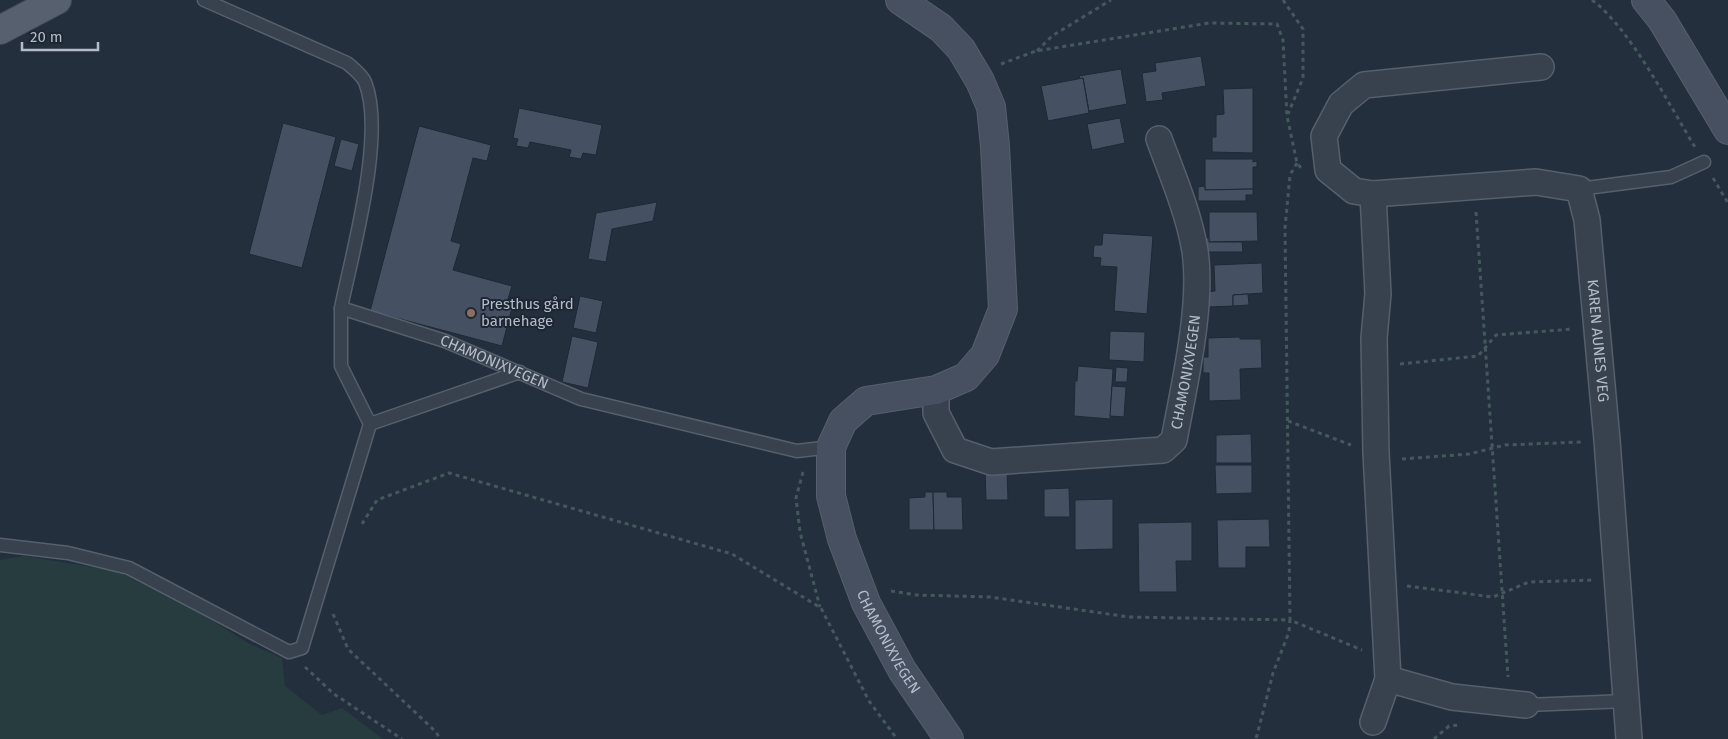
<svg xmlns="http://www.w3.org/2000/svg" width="1728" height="739" viewBox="0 0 1728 739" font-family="'Fira Sans',sans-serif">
<rect width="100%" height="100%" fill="#242f3e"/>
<!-- green -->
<path fill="#263c3f" d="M24 556 117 571 203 615 248 643 282 658 285 686 322 715 342 708 383 739H0V560Z"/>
<!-- building -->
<g fill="#455162" stroke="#1f2835">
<path d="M1201 56 1206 86 1162 93 1163 100 1146 102 1142 73 1156 71 1155 63Z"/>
<path d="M1121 69 1127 104 1089 111 1083 78 1080 79 1079 76Z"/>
<path d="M1083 78 1089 113 1048 121 1041 86Z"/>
<path d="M1253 88V153L1212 152V137H1216V115L1224 114 1223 89Z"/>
<path d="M519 108 602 125 596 155 583 153 581 159 569 157 571 150 530 142 528 148 516 146 518 139 513 138Z"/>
<path d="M1120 118 1125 143 1092 150 1087 124Z"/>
<path d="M283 123 336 137 302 268 249 254Z"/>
<path d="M419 126 491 145 487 161 473 158 451 241 461 244 453 270 512 286 508 299 514 300 502 346 370 311Z"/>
<path d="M341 139 359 144 352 171 334 166Z"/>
<path d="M1205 159H1253V162L1257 161V167H1253V189L1205 190Z"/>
<path d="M1205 186V190L1253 189V195H1246V201H1198V187Z"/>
<path d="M657 202 653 221 612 229 606 262 588 259 596 213Z"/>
<path d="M1209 212H1257L1258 241 1209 242Z"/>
<path d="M1103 233 1153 236 1147 314 1114 311 1117 267 1100 266 1101 258 1093 257 1094 245H1102Z"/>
<path d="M1203 238H1209V242H1242L1243 252H1203Z"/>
<path d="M1262 263 1263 293 1233 295V306L1208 307V292L1215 291 1214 265Z"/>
<path d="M1248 294 1249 305 1233 306V295Z"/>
<path d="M580 296 603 301 596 333 573 328Z"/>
<path d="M1110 331 1145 332 1144 362 1109 360Z"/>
<path d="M572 336 598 342 588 388 562 382Z"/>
<path d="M1240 337V339H1261L1262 368 1240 369 1241 400 1209 401V373H1203V357H1208V338Z"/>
<path d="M1078 366 1113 369 1110 419 1074 416 1075 381H1077Z"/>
<path d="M1116 367 1128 368 1127 382H1115Z"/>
<path d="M1112 386 1126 387 1124 417 1110 416Z"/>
<path d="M1251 434 1252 463H1216V435Z"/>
<path d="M1215 465H1252V493L1216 494Z"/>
<path d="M985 469H1007L1008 500H986Z"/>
<path d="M1069 488 1070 517H1044V489Z"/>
<path d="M925 492H933L934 530H909V498L925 497Z"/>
<path d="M933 492H947V497H962L963 530H934Z"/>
<path d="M1113 499V549L1075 550V500Z"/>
<path d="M1269 519 1270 547H1246V568H1218L1217 520Z"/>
<path d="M1192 522V561H1176L1177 592H1139L1138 523Z"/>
</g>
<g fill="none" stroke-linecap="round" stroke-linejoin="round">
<defs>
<g id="lane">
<path id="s1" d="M204 0 347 63C353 68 362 75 365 82 386 134 352 253 341 308L445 341 581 399 797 451 831 447"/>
<path d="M1579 189 1671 177 1704 162"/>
<path d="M370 424 520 372"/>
<path d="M0 545 68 553 129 568 289 652 302 648 370 424 341 366V308"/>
<path d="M1526 705 1627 701"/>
</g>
<g id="street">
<path id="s2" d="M1541 67 1364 85 1341 104 1324 136 1328 170 1354 191 1373 194 1536 182 1579 189 1587 220 1607 440 1629 739"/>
<path id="s3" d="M936 390V413L955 450 991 462 1163 450 1174 440C1184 386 1203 305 1195 251 1189 214 1172 174 1159 139"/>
<path d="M1388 679 1452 697 1526 705"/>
<path d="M1373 722 1388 679 1376 453 1374 338 1378 294 1373 194"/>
</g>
<g id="secondary">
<path id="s4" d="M900 0 941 28 961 49 980 81 991 107 995 146 1003 309 985 355 966 377 936 390 866 401 843 421 831 447V496L842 539 866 603 902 670 949 739"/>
<path d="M1646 0 1662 20 1728 130"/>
</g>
<path id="primary" d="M0 30 57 0"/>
</defs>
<!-- lane casing -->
<use href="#lane" stroke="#565f6c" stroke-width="15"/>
<!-- street casing -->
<use href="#street" stroke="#565f6c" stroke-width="28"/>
<!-- secondary casing -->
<use href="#secondary" stroke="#565f6c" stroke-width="30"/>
<!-- primary casing -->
<use href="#primary" stroke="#414a57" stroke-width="30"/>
<!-- path -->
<g stroke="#44595c" stroke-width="3" stroke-dasharray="4 4" stroke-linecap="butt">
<path d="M1283 0 1303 29V78L1288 114"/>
<path d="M1592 0C1630 28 1669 105 1695 147"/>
<path d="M1037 51 1052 36 1111 0"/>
<path d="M1001 64 1036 51 1209 23 1277 24 1283 40 1287 116 1297 163 1301 168"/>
<path d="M1297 163 1290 175 1285 228 1290 620 1362 650"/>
<path d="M1713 178 1728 203"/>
<path d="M1476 212 1508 677"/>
<path d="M1400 364 1478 356 1496 335 1573 329"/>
<path d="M1288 421 1351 445"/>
<path d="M1402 459 1469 454 1505 445 1582 442"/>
<path d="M803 472 796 498 800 532 820 607"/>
<path d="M362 524 377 500 449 473 732 554 821 608 869 701 897 739"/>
<path d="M1407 586 1493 597 1529 582 1592 580"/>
<path d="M891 591 917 595 990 597 1129 617 1290 620 1289 632 1273 673 1256 739"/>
<path d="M333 614 348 649 436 732 440 739"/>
<path d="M305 667 334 694 402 739"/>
<path d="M1434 739 1449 726 1459 725"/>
</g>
<!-- lane -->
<use href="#lane" stroke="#38414e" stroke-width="12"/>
<!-- street -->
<use href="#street" stroke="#38414e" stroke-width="25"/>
<!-- secondary -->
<use href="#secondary" stroke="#465061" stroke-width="28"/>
<!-- primary -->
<use href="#primary" stroke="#56606e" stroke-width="28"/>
</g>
<!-- markers -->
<circle fill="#8d6e63" stroke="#1d2633" stroke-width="2" cx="471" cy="313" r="5"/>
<g text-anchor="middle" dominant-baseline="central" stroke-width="4" stroke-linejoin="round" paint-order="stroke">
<!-- poi labels -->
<g font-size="15" fill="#b4bcc9" stroke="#1d2633" text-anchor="start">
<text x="481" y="304">Presthus gård<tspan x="481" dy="17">barnehage</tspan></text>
</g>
<!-- street labels -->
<g font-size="15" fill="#b4bcc9" stroke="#1d2633">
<text stroke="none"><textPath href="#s2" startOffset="691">KAREN AUNES VEG</textPath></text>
<text stroke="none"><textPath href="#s1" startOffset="575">CHAMONIXVEGEN</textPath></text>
<text stroke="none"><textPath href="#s3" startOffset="359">CHAMONIXVEGEN</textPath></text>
<text stroke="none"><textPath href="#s4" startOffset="794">CHAMONIXVEGEN</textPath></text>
</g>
</g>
<!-- scale -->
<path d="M22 42v8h76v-8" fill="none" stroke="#b4bcc9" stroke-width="2.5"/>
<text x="30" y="42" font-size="15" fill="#b4bcc9" stroke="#1d2633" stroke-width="4" paint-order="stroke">20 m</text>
</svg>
